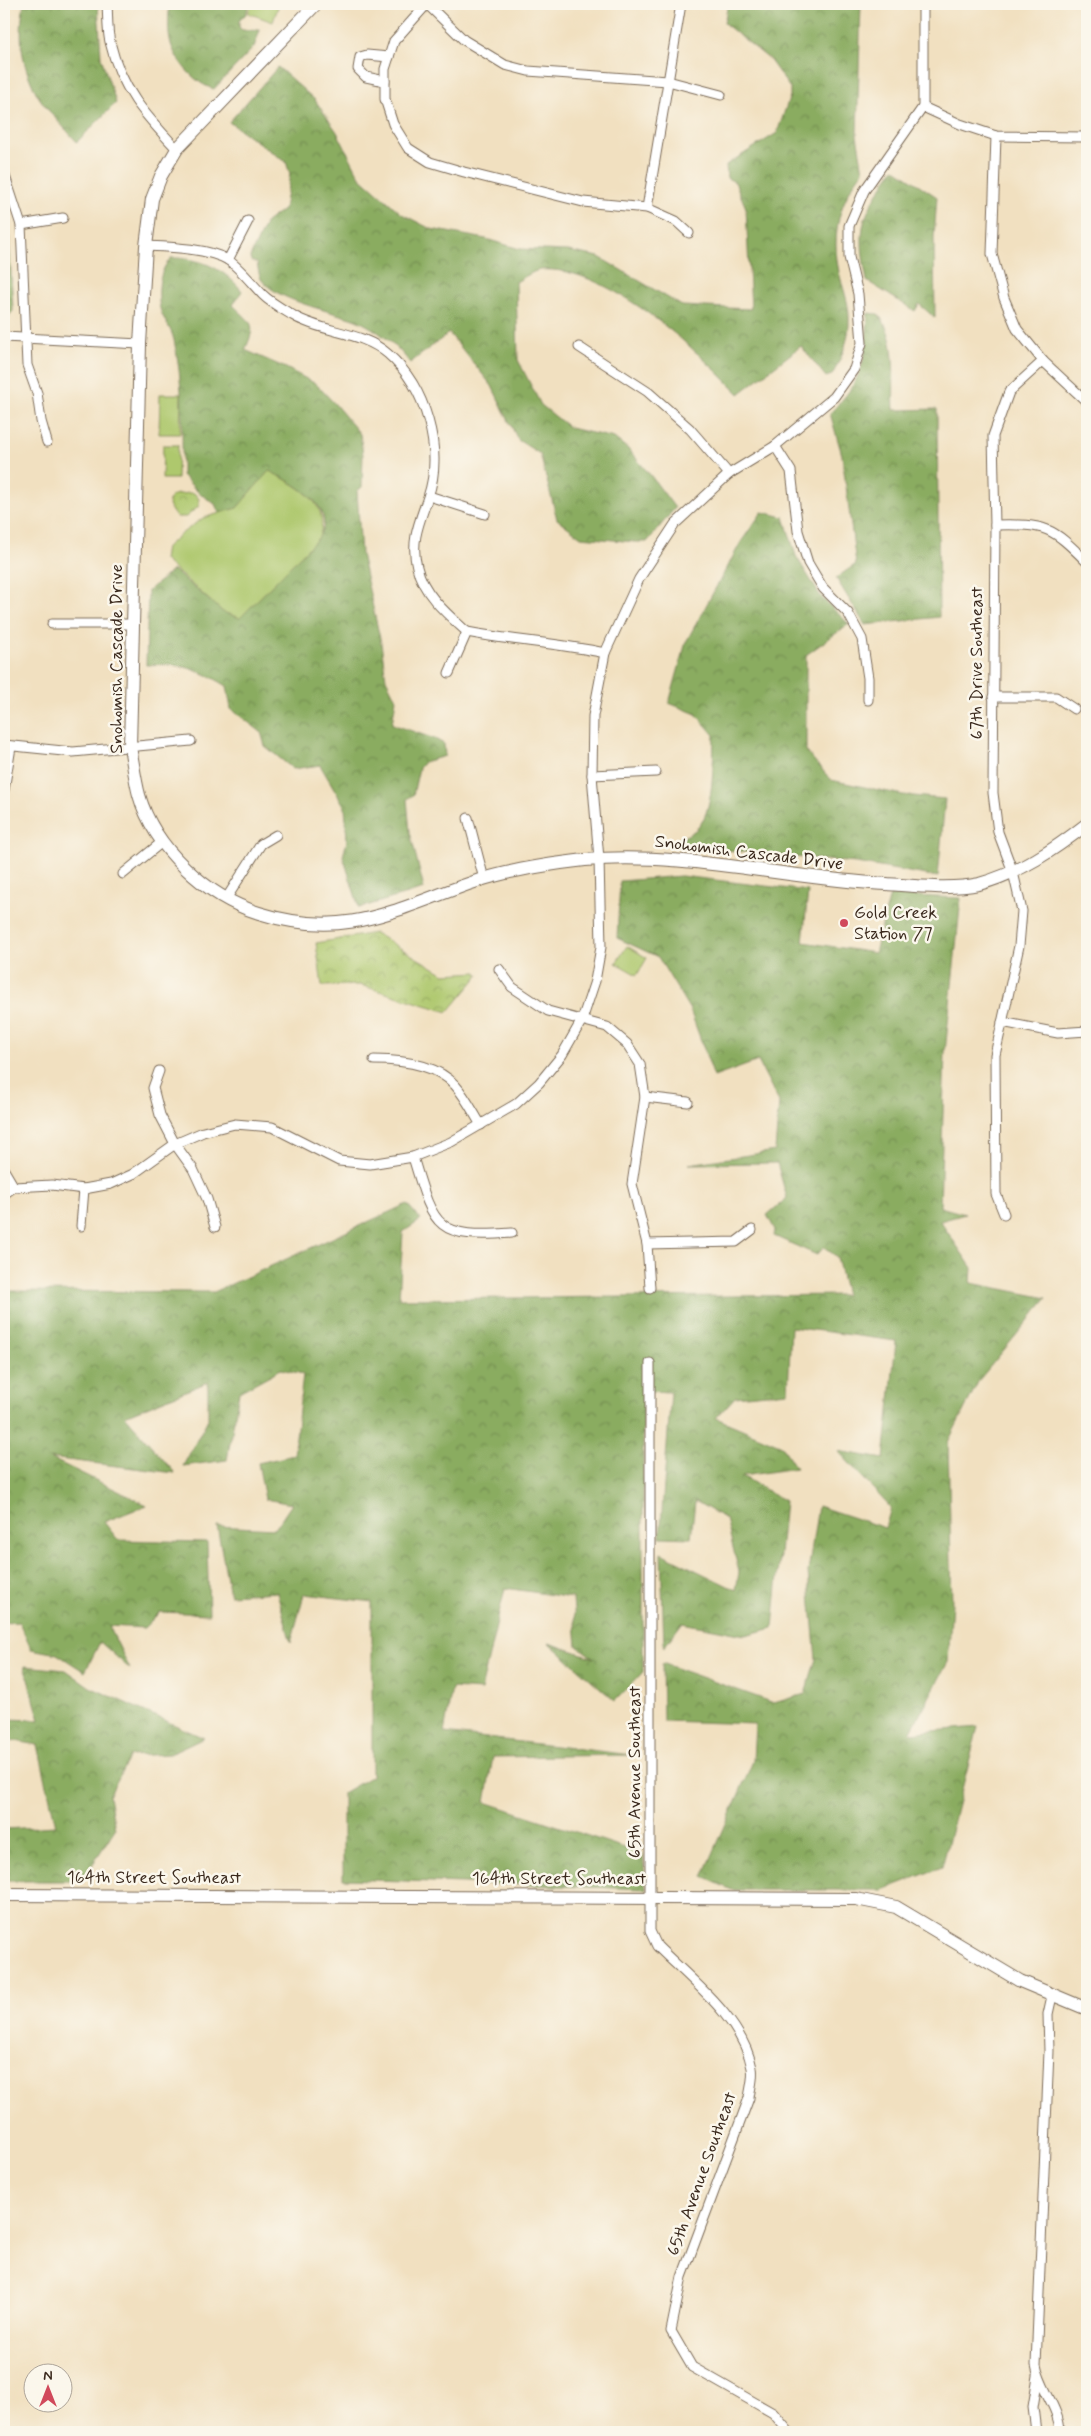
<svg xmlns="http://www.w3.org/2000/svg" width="1091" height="2436" viewBox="0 0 1091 2436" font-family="Mynerve,sans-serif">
<defs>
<pattern id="forest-crowns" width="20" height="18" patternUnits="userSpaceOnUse" patternTransform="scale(1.25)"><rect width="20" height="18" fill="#8aac60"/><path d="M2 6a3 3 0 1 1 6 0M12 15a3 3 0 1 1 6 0" fill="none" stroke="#728c4f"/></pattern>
<pattern id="park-crowns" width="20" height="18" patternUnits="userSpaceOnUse" patternTransform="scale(1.25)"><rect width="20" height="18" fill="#aec86d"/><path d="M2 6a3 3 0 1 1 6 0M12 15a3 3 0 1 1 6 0" fill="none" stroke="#8fa359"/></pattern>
</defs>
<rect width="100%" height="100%" fill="#fbf7ec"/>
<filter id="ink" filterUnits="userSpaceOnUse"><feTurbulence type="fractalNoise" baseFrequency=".02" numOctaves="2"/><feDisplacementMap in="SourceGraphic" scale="10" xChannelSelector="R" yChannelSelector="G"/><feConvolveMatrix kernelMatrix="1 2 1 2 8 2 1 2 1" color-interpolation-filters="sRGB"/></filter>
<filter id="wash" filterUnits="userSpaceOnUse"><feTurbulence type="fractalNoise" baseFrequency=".0096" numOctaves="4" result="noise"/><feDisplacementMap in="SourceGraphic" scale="20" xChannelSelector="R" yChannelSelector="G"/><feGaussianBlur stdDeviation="1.12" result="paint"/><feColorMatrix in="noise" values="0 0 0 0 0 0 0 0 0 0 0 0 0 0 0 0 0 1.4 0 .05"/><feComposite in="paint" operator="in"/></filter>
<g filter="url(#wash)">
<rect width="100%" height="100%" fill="#f1e0c0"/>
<!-- forest -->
<g fill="url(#forest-crowns)" stroke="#626b3f">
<path d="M24 4H98L101 57 116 103 77 142C64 127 47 111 37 94 21 65 18 36 24 4Z"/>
<path d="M169 4H249L246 14 239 21V27L242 30H260L254 47 214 89C195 84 177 62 171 44 167 32 169 16 169 4Z"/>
<path d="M728 4H861L857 135 863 171C839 201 831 233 839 272 842 286 849 302 849 317 850 339 842 357 832 375L826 377 801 346 739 394C696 349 605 264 540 270 533 271 523 278 516 282L518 360 541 405 570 428 614 438 628 449 651 476 675 508 647 542H635L581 537 557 519 540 454 518 440 492 386 449 333 410 363C398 346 376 328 356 320 332 311 276 301 261 279 259 275 258 268 257 263L251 261 250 257 266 222 284 209 290 174 286 162 229 122 278 67 315 100 337 132 360 177 402 214 431 229 486 239 520 249 568 251 599 257 682 306 751 309 746 208 735 182 727 178 726 165 777 133 790 96V88L769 59 724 23Z"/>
<path d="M894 168 937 197 934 237 935 318 919 304 915 311 867 281C864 264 860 245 863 227 867 206 883 186 894 168Z"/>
<path d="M5 212 9 238 13 311 4 321Z"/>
<path d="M171 258C199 257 225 269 242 291L233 305C253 325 257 323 245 350L286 368 316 384 334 403 360 434 363 455 362 487 357 491 361 554 381 643 386 679 396 699 392 724 435 739 444 744 445 756 424 762 419 768 413 795 407 799 410 832 424 889 359 908 343 856 347 841 345 807 320 765 293 769 265 746 261 732 231 709 227 686C197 668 181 663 146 665L148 591 173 570 223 612 240 618 319 537C320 534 323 529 324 525 325 498 289 481 269 471L237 508 220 515 215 504 199 493 182 475C182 429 184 385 174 340 171 326 159 316 159 301 158 284 160 270 171 258Z"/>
<path d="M868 313 878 314C899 338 892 380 894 410L937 409 939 617 865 625 836 578 856 564 842 455 830 413C864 379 866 360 868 313Z"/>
<path d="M762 512 784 517 796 556 821 597 849 624 806 655V751L831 780 903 795 945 799 938 877 856 863 666 844C675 840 686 837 694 831 715 817 713 758 714 735L696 714 669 703 686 642 741 542Z"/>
<path d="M681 876 808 891 803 942 875 953 890 895 961 898 945 1052 940 1207 965 1214 940 1221 972 1268 971 1283 1047 1298 979 1380 948 1442 952 1603 948 1662 910 1733 978 1727 942 1867 883 1890H732L703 1877 753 1761 755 1724 663 1721 662 1663 774 1703 805 1694 816 1659 808 1572 818 1506 885 1528 891 1508 838 1451 884 1459 896 1341 791 1327 788 1392 735 1397 716 1418 782 1446 796 1468 742 1476 785 1501 773 1628 745 1635 682 1623 664 1647 661 1553 736 1590 739 1572 726 1519 695 1501 691 1538 660 1537 671 1392 643 1391V1672L615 1701 549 1643 594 1658 577 1646 573 1598 505 1588 481 1690 452 1688 444 1733 632 1755 493 1757 485 1802 643 1854 646 1889 343 1879V1793L372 1776V1602L304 1594 291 1643 277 1592 230 1595 217 1526 275 1529 292 1504 265 1499 258 1463 294 1455 303 1374 281 1369 239 1392 227 1460 183 1466 208 1419V1382L125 1416 175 1473 50 1458 147 1505 104 1522 118 1540 207 1542 209 1614 160 1612 144 1628 109 1626 130 1669 100 1642 85 1672 57 1654 31 1649 19 1622 4 1623V1291L214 1292 407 1204 421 1220 403 1232 399 1299 846 1295 837 1257 824 1247 817 1255 774 1236 775 1230 767 1215 787 1198 777 1163 689 1164 775 1151 779 1102 758 1061 714 1077 690 1010 658 957 617 938 620 881Z"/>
<path d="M24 1666 66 1670 90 1687 204 1738 170 1754 130 1756 109 1796 115 1829 82 1881H4V1829L56 1826 38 1745 4 1739V1719L40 1720Z"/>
</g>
<!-- park -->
<g fill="url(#park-crowns)" stroke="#747946">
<path d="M187 493H194L199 499V506L186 517H176C172 512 163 500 174 495 178 493 183 495 187 493Z"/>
<path d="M375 933 444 974 477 972 479 975 448 1012 360 985 322 986 316 943Z"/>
</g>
<!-- garden -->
<g fill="#aec86d" stroke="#747946">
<path d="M251 4H279L273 22 248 13Z"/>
<path d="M160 394H181L180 434H159Z"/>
<path d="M163 445H178L177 479H162Z"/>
<path d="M269 471C294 484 333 502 319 537L240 618 223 612 164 560 166 547 181 534 203 518 237 508Z"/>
<path d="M627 946 647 958 637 975 616 963Z"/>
</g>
</g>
<g filter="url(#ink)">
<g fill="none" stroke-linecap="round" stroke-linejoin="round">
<defs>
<g id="street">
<path d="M107 4C108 16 107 30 110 42 121 89 145 115 177 149"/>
<path d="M427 4 394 41 385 69V99L393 124 408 148 430 162 464 172 583 202 647 208 676 221 689 233"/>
<path d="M427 4 464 40 505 65 528 71 668 81 721 95"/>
<path d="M385 81 366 77 358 69 360 57 367 55 389 57"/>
<path d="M923 107 960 124 996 136 1087 137"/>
<path d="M996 136 992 254 1004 298 1017 329 1043 361 1087 402"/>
<path d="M4 173 21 225 27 365 37 393 41 421 47 442"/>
<path d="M647 208 681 4"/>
<path d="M21 225 63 218"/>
<path d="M146 246C168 247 208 248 228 260 240 268 252 284 263 295 271 303 284 310 294 316 323 333 362 331 388 354 426 387 444 450 428 497 420 521 410 541 417 567 423 594 447 614 467 632"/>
<path d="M228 260 248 221"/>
<path d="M4 337 140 344"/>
<path d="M579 347 648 392 690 429 729 474"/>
<path d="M775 446 791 471 798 531 808 563 823 588 848 613 862 639 868 678V700"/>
<path d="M429 496 485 514"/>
<path d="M995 525C1046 524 1051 526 1087 562"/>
<path d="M52 624H133"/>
<path d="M467 632C513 641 559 643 605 653"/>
<path d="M449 673 467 632"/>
<path d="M993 697H1056L1074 709"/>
<path d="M4 745 73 752 191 741"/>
<path d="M592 775 656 772"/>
<path d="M4 790 11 747"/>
<path d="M468 818 484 879"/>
<path d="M123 874 162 842"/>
<path d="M226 899 261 844 276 835"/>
<path d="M499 969 512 987 548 1011 607 1027 627 1044 640 1064 645 1097 632 1184 647 1244 650 1288"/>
<path d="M1002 1022 1058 1033 1087 1031"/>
<path d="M374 1060C401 1060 436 1064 455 1085 465 1096 473 1112 481 1125"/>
<path d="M159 1071 153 1088 160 1115 175 1144 193 1169 207 1199 215 1227"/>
<path d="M645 1097 688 1102"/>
<path d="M413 1157C434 1227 435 1239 512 1233"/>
<path d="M4 1170 14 1187"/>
<path d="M4 1194 14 1187 52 1185 84 1189 111 1184 133 1174 175 1144 203 1132 235 1124 272 1127 339 1161 370 1164 413 1157 451 1142 516 1104 539 1083 562 1055 582 1020 595 981 601 947 599 859 592 775 593 716 605 653 639 579 675 524 729 474 775 446 834 397 854 369 862 343 858 294 849 257V226L864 191 923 107V4"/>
<path d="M1004 1214 996 1194 995 1055 1019 946 1022 911 1013 872 998 832 993 793 995 525 993 436 1009 392 1043 361"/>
<path d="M81 1226 84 1189"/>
<path d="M647 1244 736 1242 752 1230"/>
<path d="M650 1363V1931L657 1946C691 1980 743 2019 752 2068 754 2077 750 2089 749 2098L682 2277 671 2331 692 2367 773 2413 789 2432"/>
<path d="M1052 1996 1048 2014 1049 2051 1036 2365C1040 2389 1059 2407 1060 2432"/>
<path d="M1036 2432 1033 2407 1038 2376"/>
</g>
<g id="secondary">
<path d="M316 4 177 149 161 176 152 199 146 246 140 344 130 747C133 763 135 780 139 795 154 848 207 897 259 913 350 942 400 906 483 879 516 869 551 864 585 860 686 851 786 879 887 884 915 886 952 890 979 884 1020 873 1055 849 1087 824"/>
<path d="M4 1895 856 1899 896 1907 1020 1981 1087 2009"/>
</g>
</defs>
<!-- street casing -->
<use href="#street" stroke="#7b6a57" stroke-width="11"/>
<!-- secondary casing -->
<use href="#secondary" stroke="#7b6a57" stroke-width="14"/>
<!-- street -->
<use href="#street" stroke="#fff" stroke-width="9"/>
<!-- secondary -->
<use href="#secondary" stroke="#fff" stroke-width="12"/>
</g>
</g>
<!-- markers -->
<circle fill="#d1495b" stroke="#fbf7ec" stroke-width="2" cx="844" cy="923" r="5"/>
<g text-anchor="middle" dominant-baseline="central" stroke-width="5" stroke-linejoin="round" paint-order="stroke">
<!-- street labels -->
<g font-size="18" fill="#3b2a1e" stroke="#fbf7ec">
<text transform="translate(117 659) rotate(-90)">Snohomish Cascade Drive</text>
<text transform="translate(977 663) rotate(-90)">67th Drive Southeast</text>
<text transform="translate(749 853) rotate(7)">Snohomish Cascade Drive</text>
<text transform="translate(635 1772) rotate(-90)">65th Avenue Southeast</text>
<text x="154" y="1878">164th Street Southeast</text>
<text x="559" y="1879">164th Street Southeast</text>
<text transform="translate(702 2174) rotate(-70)">65th Avenue Southeast</text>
</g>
<!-- poi labels -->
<g font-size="18" fill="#3b2a1e" stroke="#fbf7ec" text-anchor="start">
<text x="854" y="913">Gold Creek<tspan x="854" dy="21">Station 77</tspan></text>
</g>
</g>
<!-- margin -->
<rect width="1091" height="2436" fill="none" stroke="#fbf7ec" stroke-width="20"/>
<!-- north arrow -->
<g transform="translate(48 2388)"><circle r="24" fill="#fbf7ec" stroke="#aea59a"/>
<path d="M0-4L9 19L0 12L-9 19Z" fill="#d1495b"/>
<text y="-8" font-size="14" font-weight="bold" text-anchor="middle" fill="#3b2a1e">N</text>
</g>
</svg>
